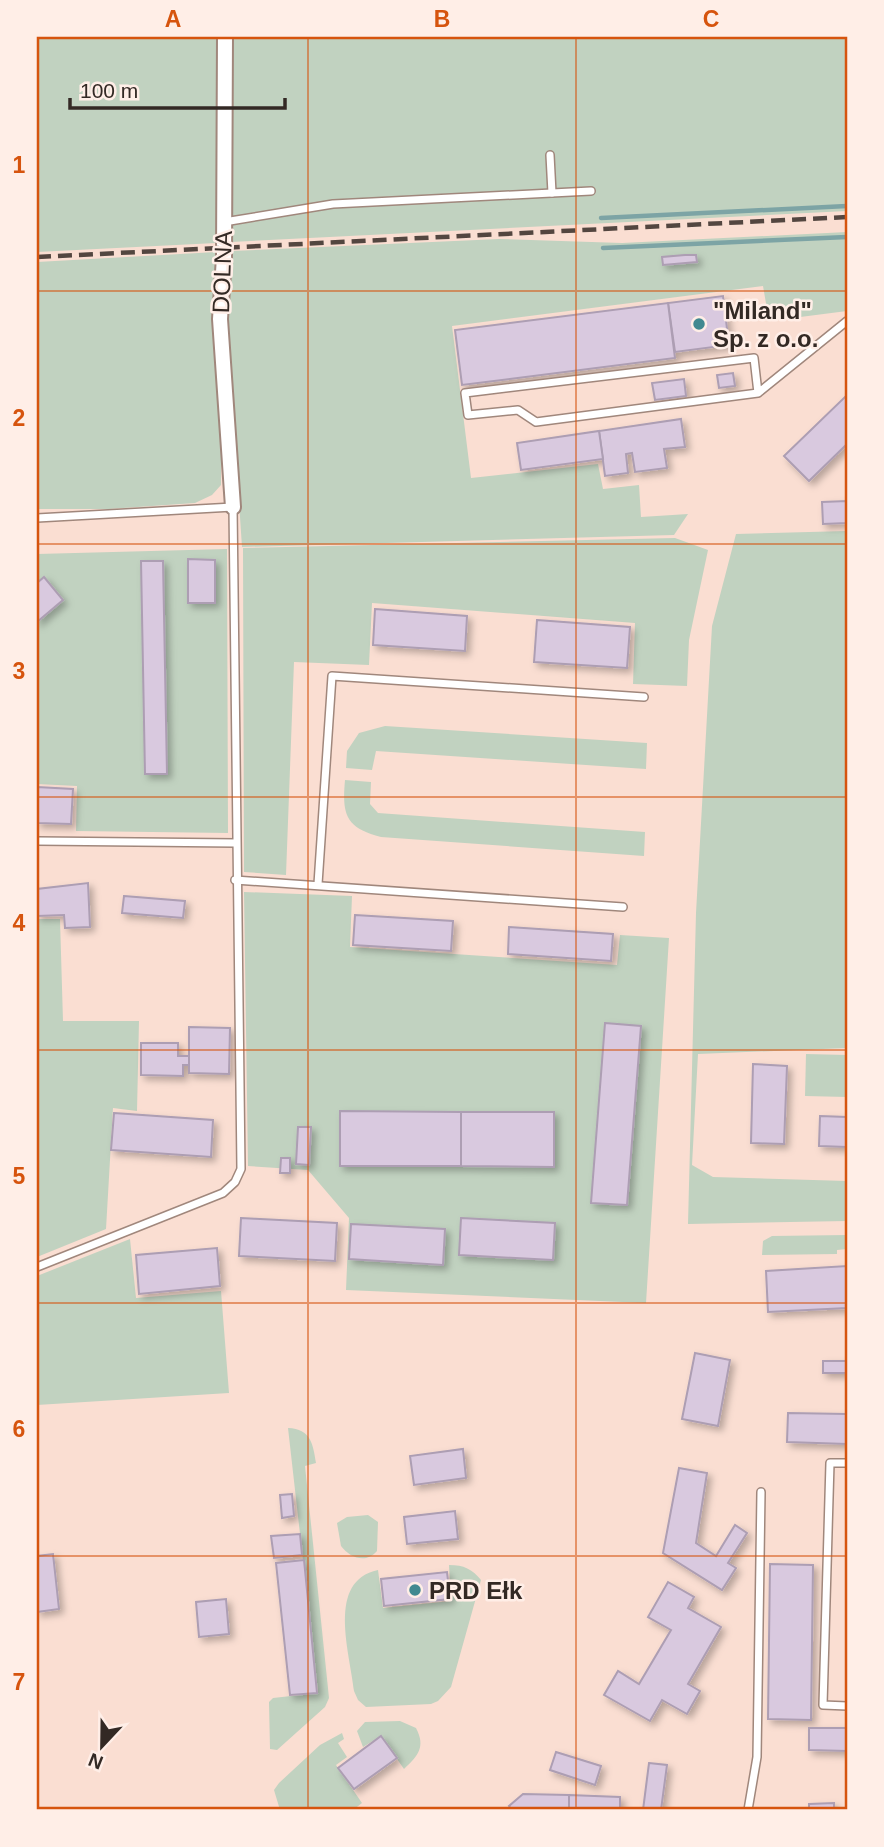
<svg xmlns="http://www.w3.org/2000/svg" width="884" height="1847" viewBox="0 0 884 1847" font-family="Arial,sans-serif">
<defs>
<filter id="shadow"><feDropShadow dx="4" dy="4" stdDeviation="3.5" flood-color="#0004"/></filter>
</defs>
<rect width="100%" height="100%" fill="#faded2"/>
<!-- green -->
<g fill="#c1d2c0">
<path d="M37 37H216V243L37 252Z"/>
<path d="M231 37H846L847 211 231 242Z"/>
<path d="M847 232V311L769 321 763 286 452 326 471 478 598 464 603 489 639 485 641 517 688 514 674 535 242 547 228 336 231 251 499 239 622 243Z"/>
<path d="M216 252 214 351 221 440V485L212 495 195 503 109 509H37V262Z"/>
<path d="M847 531V1048L698 1054 692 1165 713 1177 847 1181V1221L688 1224 696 913 712 626 736 534Z"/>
<path d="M675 538 708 550 689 640 687 686 633 684 635 623 372 603 369 665 294 662 286 875 244 872 243 548Z"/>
<path d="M227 549 228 833 76 831 77 786 37 784V554Z"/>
<path d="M385 726 647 743 646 769 376 751 372 770 346 768 347 751 359 733Z"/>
<path d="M345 780 371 782 370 804 378 813 645 832 644 856 381 837C345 828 342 814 345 780Z"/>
<path d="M244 892 352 896 350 947 617 965 620 935 669 938 646 1303 346 1290 349 1218 308 1170 248 1166Z"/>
<path d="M37 919H60L63 1021H139L137 1111 113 1108 106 1229 37 1257Z"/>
<path d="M806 1054 847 1055V1097L805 1096Z"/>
<path d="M847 1235V1249L837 1250V1254L762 1255 763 1241 772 1236Z"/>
<path d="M130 1239 136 1298 221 1291 229 1393 37 1405V1276Z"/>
<path d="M288 1428C311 1429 313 1444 316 1463L305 1466 329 1698 325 1707 277 1750 270 1749 269 1702 273 1698 318 1693Z"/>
<path d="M368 1515 378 1522 377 1551C366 1564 350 1558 341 1546L337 1523 347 1517Z"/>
<path d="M449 1565C464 1565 472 1569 481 1580L451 1687 438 1701 431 1704 366 1707 358 1700 354 1691C350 1652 326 1581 378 1570L383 1608 451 1601Z"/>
<path d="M400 1721 416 1728C426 1747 418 1756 404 1769L381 1736 363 1747 357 1731 365 1722Z"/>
<path d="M342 1733 344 1739 338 1743 347 1757 336 1765 362 1803 353 1810H280L274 1790 279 1783 320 1745Z"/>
</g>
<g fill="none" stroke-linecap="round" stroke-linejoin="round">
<!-- stream -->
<g stroke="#7da4a5" stroke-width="4.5">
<path d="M601 218 847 206"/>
<path d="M603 248 847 237"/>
</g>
</g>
<!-- building -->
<g fill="#d9c9df" stroke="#ad9eb3" stroke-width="2" filter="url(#shadow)">
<path d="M685 255H696L697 262 663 265 662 257Z"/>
<path d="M723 296 729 345 675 352 668 303Z"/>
<path d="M668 303 675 358 462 385 455 330Z"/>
<path d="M733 373 735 386 719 388 717 375Z"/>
<path d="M684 379 686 396 655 400 652 383Z"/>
<path d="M847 395V444L809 481 784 456Z"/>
<path d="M681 419 685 447 664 449 667 468 635 472 632 453 626 454 628 473 605 476 599 431Z"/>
<path d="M599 431 603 459 521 470 517 443Z"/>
<path d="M847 501V523L823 524 822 502Z"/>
<path d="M188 559 215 560V603H188Z"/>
<path d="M141 561H163L167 774H145Z"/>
<path d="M44 577 63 600 37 622V583Z"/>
<path d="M375 609 467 616 465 651 373 645Z"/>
<path d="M537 620 630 627 627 668 534 662Z"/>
<path d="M37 787 73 789 71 824 37 823Z"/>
<path d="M88 883 90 927 65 928 64 915 37 916V889Z"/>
<path d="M124 896 185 901 183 918 122 913Z"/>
<path d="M355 915 453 921 451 951 353 945Z"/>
<path d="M509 927 613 934 611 961 508 954Z"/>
<path d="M605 1023 641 1026 627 1205 591 1203Z"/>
<path d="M189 1027 230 1028 229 1074 189 1073Z"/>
<path d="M141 1043H178V1056H189V1065H183V1076L141 1075Z"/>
<path d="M753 1064 787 1066 784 1144 751 1143Z"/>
<path d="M340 1111 461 1112V1166H340Z"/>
<path d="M461 1112H554V1167L461 1166Z"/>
<path d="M114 1113 213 1120 211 1157 111 1150Z"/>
<path d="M820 1116 847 1117V1147L819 1146Z"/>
<path d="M298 1127H311L309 1165 296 1164Z"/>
<path d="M281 1158H290V1173H280Z"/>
<path d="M241 1218 337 1223 335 1261 239 1256Z"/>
<path d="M461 1218 555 1223 553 1260 459 1255Z"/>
<path d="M351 1224 445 1229 443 1265 349 1259Z"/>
<path d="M217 1248 220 1286 139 1294 136 1255Z"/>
<path d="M847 1266V1308L768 1312 766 1271Z"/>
<path d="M695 1353 730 1360 718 1426 682 1419Z"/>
<rect x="823" y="1361" width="24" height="12"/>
<path d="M788 1413 847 1414V1444L787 1442Z"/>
<path d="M463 1449 466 1478 414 1485 410 1456Z"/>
<path d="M679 1468 707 1473 696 1543 716 1556 735 1525 747 1533 728 1563 736 1568 722 1590 663 1553Z"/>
<path d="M292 1494 294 1516 282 1518 280 1495Z"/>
<path d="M455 1511 458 1539 407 1544 404 1517Z"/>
<path d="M300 1534 302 1555 274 1558 271 1536Z"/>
<path d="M53 1554 59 1609 37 1612V1556Z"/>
<path d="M304 1560 317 1693 290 1695 276 1563Z"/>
<path d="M770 1564 813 1565 811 1720 768 1719Z"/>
<path d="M447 1572 450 1599 384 1606 381 1579Z"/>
<path d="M668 1582 694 1597 688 1608 721 1627 688 1684 700 1691 687 1714 662 1700 650 1721 604 1695 618 1671 639 1684 671 1630 648 1617Z"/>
<path d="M226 1599 229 1634 199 1637 196 1602Z"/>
<path d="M809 1728H847V1751L809 1750Z"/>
<path d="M381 1736 397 1758 354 1789 338 1768Z"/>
<path d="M556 1752 601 1766 595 1785 550 1770Z"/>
<path d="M649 1763 667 1765 661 1810H643Z"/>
<path d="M523 1794 569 1795V1810H512L509 1806Z"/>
<path d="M569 1795 620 1797V1810H569Z"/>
<path d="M834 1803V1810H809V1804Z"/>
</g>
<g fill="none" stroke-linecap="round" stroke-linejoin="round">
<defs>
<g id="service">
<path d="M550 155 552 193"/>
<path d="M224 222 333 204 591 191"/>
<path d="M758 393 754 358 465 393 468 415 518 410 536 422 758 393 847 321"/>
<path d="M37 518 233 507 241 1169 235 1182 223 1193 37 1267"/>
<path d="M37 841 236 843"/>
<path d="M235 880 623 907"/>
<path d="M318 884 332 676 644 697"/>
<path d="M847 1463H830L823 1705 847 1706"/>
<path d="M748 1810 757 1757 761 1492"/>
</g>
<path id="minor" d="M225 37 224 257 220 319 233 507"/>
</defs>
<!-- service casing -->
<use href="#service" stroke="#a0877c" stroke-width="10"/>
<!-- minor casing -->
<use href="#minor" stroke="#a0877c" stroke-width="18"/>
<!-- service -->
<use href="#service" stroke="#fff" stroke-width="7"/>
<!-- minor -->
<use href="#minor" stroke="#fff" stroke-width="14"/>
<!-- rail -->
<path stroke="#534640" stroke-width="4.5" stroke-dasharray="14 7" stroke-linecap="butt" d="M37 257 847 217"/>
</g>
<!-- grid -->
<path fill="none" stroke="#d6540e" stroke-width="2" stroke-opacity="0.55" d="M308 37V1810M576 37V1810M37 291H847M37 544H847M37 797H847M37 1050H847M37 1303H847M37 1556H847"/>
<!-- markers -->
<g fill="#418990" stroke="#ffeee7" stroke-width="2.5">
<circle cx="699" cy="324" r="7"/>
<circle cx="415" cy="1590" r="7"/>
</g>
<g text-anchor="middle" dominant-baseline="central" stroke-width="5" stroke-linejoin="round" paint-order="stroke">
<!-- street labels -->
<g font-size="24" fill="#332924" stroke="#ffeee7">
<text transform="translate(222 272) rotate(-88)">DOLNA</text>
</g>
<!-- poi labels -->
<g font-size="24" font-weight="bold" fill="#332924" stroke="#ffeee7" text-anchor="start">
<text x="713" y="310">"Miland"<tspan x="713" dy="28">Sp. z o.o.</tspan></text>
<text x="429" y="1590">PRD Ełk</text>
</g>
</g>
<!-- border -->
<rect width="884" height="1847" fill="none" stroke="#ffeee7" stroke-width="77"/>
<!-- north arrow -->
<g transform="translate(102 1746) rotate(202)" stroke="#ffeee7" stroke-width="5" paint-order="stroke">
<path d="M0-5L12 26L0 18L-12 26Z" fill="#332924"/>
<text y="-10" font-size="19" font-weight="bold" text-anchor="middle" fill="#332924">N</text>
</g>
<!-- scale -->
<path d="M70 98v10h215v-10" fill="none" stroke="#332924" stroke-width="3.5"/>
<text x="80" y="98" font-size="21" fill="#332924" stroke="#ffeee7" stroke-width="5" paint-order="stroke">100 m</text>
<rect x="38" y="38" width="808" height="1770" fill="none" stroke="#d6540e" stroke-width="2.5"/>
<g font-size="23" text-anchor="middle" font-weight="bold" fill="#d6540e">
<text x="173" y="27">A</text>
<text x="442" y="27">B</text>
<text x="711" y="27">C</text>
<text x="19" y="173">1</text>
<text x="19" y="426">2</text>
<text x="19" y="679">3</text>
<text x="19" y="931">4</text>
<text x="19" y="1184">5</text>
<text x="19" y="1437">6</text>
<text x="19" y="1690">7</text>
</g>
</svg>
